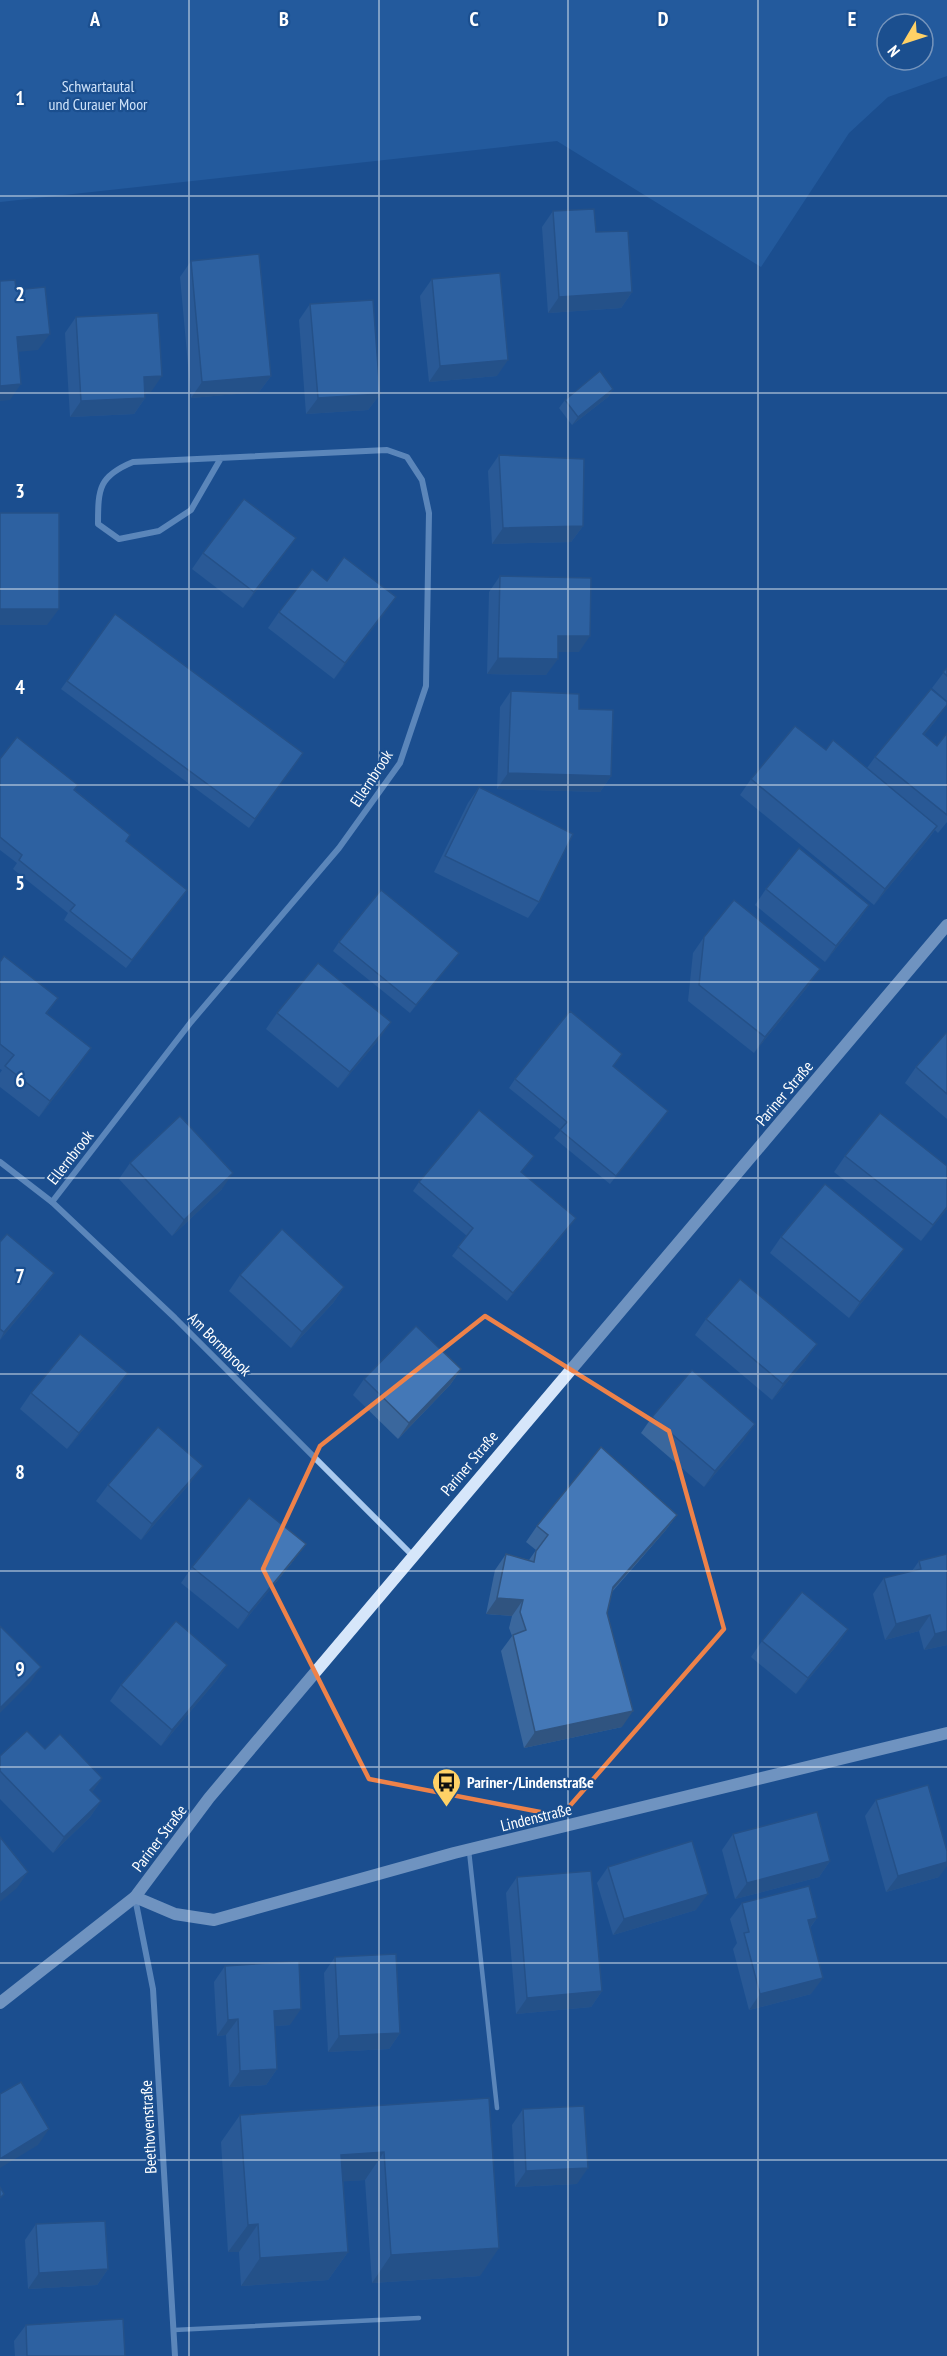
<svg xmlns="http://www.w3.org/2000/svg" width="947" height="2356" viewBox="0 0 947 2356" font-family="'PT Sans Narrow',sans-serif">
<rect width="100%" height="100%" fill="#1b4f8f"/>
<!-- green -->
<path fill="#2e69ad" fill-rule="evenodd" d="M0 0H947V76L888 97 849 133 761 267 557 141 0 202ZM887 24H923V60H887Z"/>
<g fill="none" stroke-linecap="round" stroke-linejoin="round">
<!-- lane -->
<g stroke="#a9c9ee" stroke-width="4.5">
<path d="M469 1851 497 2108"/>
<path d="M174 2330 419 2318"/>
</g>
<!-- street -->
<g stroke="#a9c9ee" stroke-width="6">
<path d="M0 1162 52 1202 175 1318 412 1555"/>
<path d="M52 1202 191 1022 339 848 400 763 426 686 429 513 422 480 407 457 387 450 133 462C99 476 98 488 98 524L119 539 159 531 191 510 221 458"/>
<path d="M135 1898 153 1989 175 2356"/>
</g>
<!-- secondary -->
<g stroke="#d6e6fa" stroke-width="12">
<path d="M135 1897 175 1914 214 1920 454 1853 947 1733"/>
<path d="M0 2003 135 1897 209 1798 947 925"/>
</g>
</g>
<!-- wall -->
<g fill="#3a679d">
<path d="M553 211 596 232 632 292 621 308 548 313 542 227Z"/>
<path d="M191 261 271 376 259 392 191 398 180 277Z"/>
<path d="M432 279 497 376 429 382 420 296Z"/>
<path d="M310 304 380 394 368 410 306 414 299 320Z"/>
<path d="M76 317 151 392 145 393V398L134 414 70 417 65 333Z"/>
<path d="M613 389 608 397 572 425 559 408 565 400Z"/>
<path d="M499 455 583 526 571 542 492 544 488 471Z"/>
<path d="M296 538 243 608 192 569 203 553Z"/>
<path d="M500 576 579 652H558L546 675 487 674 489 592Z"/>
<path d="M327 581 396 597 334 679 268 628 279 612Z"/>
<path d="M115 614 303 753 249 828 61 689Z"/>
<path d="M947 668V701L932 688Z"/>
<path d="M511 691 579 709 611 776 600 792 497 789 500 707Z"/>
<path d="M937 719 924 735 937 746 947 733V822L938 833 935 830 926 842 874 905 740 795 751 779 867 768 875 757Z"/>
<path d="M0 759 75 790 130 835 126 841 181 898 126 968 64 920 68 913 13 869 17 863 0 850Z"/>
<path d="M479 787 539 902 528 918 434 872 468 803Z"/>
<path d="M766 889 869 905 858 921 825 962 755 905Z"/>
<path d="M704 937 809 985 754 1053 688 1001 693 953Z"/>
<path d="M339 942 459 953 410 1013 333 951Z"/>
<path d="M0 962 58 998 47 1013 80 1064 39 1117 0 1087V1073L2 1070 0 1069Z"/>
<path d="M277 1013 380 1038 338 1088 266 1029Z"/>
<path d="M947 1034V1119L905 1083 916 1067Z"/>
<path d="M613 1066 662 1119 610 1184 554 1138 561 1130 509 1088 515 1079Z"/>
<path d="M534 1156 521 1173 570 1226 507 1301 452 1256 467 1236 413 1191 419 1182Z"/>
<path d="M845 1156 947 1209 921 1241 834 1172Z"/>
<path d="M130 1163 222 1189 172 1236 119 1179Z"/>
<path d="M781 1237 904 1249 892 1265 849 1318 770 1253Z"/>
<path d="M0 1242 54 1273 42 1289 0 1340Z"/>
<path d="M240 1275 344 1287 333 1303 291 1348 229 1291Z"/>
<path d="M706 1319 806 1360 772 1400 695 1335Z"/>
<path d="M461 1369 450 1385 398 1439 353 1395 364 1379Z"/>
<path d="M117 1389 67 1449 20 1409 31 1393Z"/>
<path d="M652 1417 744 1440 704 1487 641 1433Z"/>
<path d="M191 1482 141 1540 96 1501 108 1485Z"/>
<path d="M677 1515 665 1531 612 1592 607 1613 622 1727 524 1748 501 1651 512 1636 509 1628 512 1616 486 1614 495 1570 506 1554 529 1560 536 1550 526 1542 537 1526Z"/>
<path d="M294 1560 238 1629 181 1583 192 1567Z"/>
<path d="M919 1561 947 1645 924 1650 919 1631 885 1640 873 1594 884 1578 912 1571Z"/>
<path d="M848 1629 837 1645 796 1694 751 1657 762 1641Z"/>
<path d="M227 1665 216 1681 161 1746 110 1701 121 1685Z"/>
<path d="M45 1749 102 1778 92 1792 101 1801 90 1817 53 1853 0 1799V1756Z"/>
<path d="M876 1800 939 1877 886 1892 865 1816Z"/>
<path d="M733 1834 830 1861 819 1877 735 1899 722 1850Z"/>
<path d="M608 1867 696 1910 613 1935 597 1883Z"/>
<path d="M517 1877 602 1991 591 2007 516 2014 506 1893Z"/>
<path d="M742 1903 817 1918 810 1928 811 1994 749 2010 733 1949 737 1943 730 1919Z"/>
<path d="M335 1957 400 2033 389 2049 328 2052 324 1973Z"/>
<path d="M225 1966 290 2025 274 2026 277 2069 266 2085 229 2087 226 2035 217 2036 214 1982Z"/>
<path d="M489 2098 480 2276 372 2283 365 2180 343 2181 348 2252 328 2280 241 2286 239 2252H228L221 2142 240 2115Z"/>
<path d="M523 2109 577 2184 515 2187 512 2125Z"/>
<path d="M36 2224 108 2269 97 2285 28 2289 25 2240Z"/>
<path d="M26 2325 125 2356H15L14 2341Z"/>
</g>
<!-- shaded-wall -->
<g fill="#305480">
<path d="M632 292 621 308 548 313 559 297Z"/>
<path d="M50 334 38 350 6 353 17 337Z"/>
<path d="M508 360 497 376 429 382 440 366Z"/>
<path d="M162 376 151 392 133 393 144 377Z"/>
<path d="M271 376 259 392 191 398 202 382Z"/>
<path d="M21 384 10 400 0 401V386Z"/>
<path d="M613 389 608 397 572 425 578 417Z"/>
<path d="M380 394 368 410 306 414 318 398Z"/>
<path d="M145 398 134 414 70 417 81 401Z"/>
<path d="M583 526 571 542 492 544 503 528Z"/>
<path d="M296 538 284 554 243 608 254 592Z"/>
<path d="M396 597 385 613 334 679 345 663Z"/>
<path d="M0 609H59L47 625H0Z"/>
<path d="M558 636H590L579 652H547Z"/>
<path d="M498 658 558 659 546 675 487 674Z"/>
<path d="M947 705 937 719 912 750 923 734Z"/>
<path d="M508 773 611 776 600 792 497 789Z"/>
<path d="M937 826 926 842 874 905 885 889Z"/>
<path d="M869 905 858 921 825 962 836 946Z"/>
<path d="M459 953 453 961 410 1013 416 1005Z"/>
<path d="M820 969 809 985 754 1053 765 1037Z"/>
<path d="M391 1022 380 1038 338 1088 350 1072Z"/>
<path d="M91 1048 80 1064 39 1117 50 1101Z"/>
<path d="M668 1111 662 1119 610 1184 616 1176Z"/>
<path d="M233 1173 222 1189 172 1236 184 1220Z"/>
<path d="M947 1207V1209L921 1241 933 1225Z"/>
<path d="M576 1218 570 1226 507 1301 513 1293Z"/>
<path d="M904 1249 892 1265 849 1318 860 1302Z"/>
<path d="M54 1273 42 1289 0 1340 4 1332Z"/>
<path d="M344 1287 333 1303 291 1348 302 1332Z"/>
<path d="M817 1344 806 1360 772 1400 783 1384Z"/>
<path d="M461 1369 450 1385 398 1439 409 1423Z"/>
<path d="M128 1373 117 1389 67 1449 79 1433Z"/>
<path d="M755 1424 744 1440 704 1487 715 1471Z"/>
<path d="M203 1466 191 1482 141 1540 152 1524Z"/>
<path d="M677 1515 665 1531 601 1603 613 1587Z"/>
<path d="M306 1544 294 1560 238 1629 249 1613Z"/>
<path d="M497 1598 523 1600 512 1616 486 1614Z"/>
<path d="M930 1615 919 1631 885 1640 896 1624Z"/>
<path d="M848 1629 837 1645 796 1694 808 1678Z"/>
<path d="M947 1631V1645L924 1650 935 1634Z"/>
<path d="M227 1665 216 1681 161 1746 172 1730Z"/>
<path d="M41 1667 30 1683 0 1713V1708Z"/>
<path d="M633 1711 622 1727 524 1748 535 1732Z"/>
<path d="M102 1778 91 1794 90 1790Z"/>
<path d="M101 1801 90 1817 53 1853 64 1837Z"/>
<path d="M830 1861 819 1877 735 1899 747 1883Z"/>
<path d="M947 1862V1866L939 1877 886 1892 898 1876Z"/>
<path d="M28 1872 17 1888 0 1902V1895Z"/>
<path d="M708 1894 696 1910 613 1935 624 1919Z"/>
<path d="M817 1918 805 1934 808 1920Z"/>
<path d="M823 1978 811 1994 749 2010 760 1994Z"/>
<path d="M602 1991 591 2007 516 2014 527 1998Z"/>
<path d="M301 2009 290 2025 262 2027 274 2011Z"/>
<path d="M238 2019 226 2035 217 2036 228 2020Z"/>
<path d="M400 2033 389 2049 328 2052 339 2036Z"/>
<path d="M277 2069 266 2085 229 2087 240 2071Z"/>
<path d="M49 2129 38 2145 0 2168V2159Z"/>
<path d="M384 2152 365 2180 322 2183 341 2155Z"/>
<path d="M588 2168 577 2184 515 2187 526 2171Z"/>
<path d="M258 2224 239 2252H228L248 2225Z"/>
<path d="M499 2248 480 2276 372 2283 391 2255Z"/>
<path d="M348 2252 328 2280 241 2286 260 2258Z"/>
<path d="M108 2269 97 2285 28 2289 39 2273Z"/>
</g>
<!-- building -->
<g fill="#4478b7" stroke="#305480" stroke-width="1.5">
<path d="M594 209 596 232 628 231 632 292 559 297 553 211Z"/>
<path d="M259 254 271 376 202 382 191 261Z"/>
<path d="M500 273 508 360 440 366 432 279Z"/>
<path d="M15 280 16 290 45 287 50 334 17 337 21 384 0 386V281Z"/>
<path d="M373 300 380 394 318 398 310 304Z"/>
<path d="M158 313 162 376 144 377 145 398 81 401 76 317Z"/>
<path d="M600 371 613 389 578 417 565 400Z"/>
<path d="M499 455 584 459 583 526 503 528Z"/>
<path d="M244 499 296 538 254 592 203 553Z"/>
<rect x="0" y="513" width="59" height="96"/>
<path d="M344 557 396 597 345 663 279 612 312 569 327 581Z"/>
<path d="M500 576 591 578 590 636H558V659L498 658Z"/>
<path d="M115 614 303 753 255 819 67 681Z"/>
<path d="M947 668V676L943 672Z"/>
<path d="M931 689 947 702V705L923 734 937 746 947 733V815L875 757Z"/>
<path d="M511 691 579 694V709L613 710 611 776 508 773Z"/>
<path d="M795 726 826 750 833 740 937 826 885 889 751 779Z"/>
<path d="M17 737 78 785 74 790 130 835 126 841 187 890 132 960 70 911 75 905 19 860 22 855 0 837V759Z"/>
<path d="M479 787 573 834 539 902 445 856Z"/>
<path d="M799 848 869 905 836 946 766 889Z"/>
<path d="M381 890 459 953 416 1005 339 942Z"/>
<path d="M734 900 820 969 765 1037 699 985 704 937Z"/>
<path d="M4 956 58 998 46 1013 91 1048 50 1101 5 1066 14 1055 0 1044V962Z"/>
<path d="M318 963 391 1022 350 1072 277 1013Z"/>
<path d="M570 1011 622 1054 613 1066 668 1111 616 1176 560 1130 567 1122 515 1079Z"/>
<path d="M946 1033 947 1034V1094L916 1067Z"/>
<path d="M479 1110 534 1156 521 1172 576 1218 513 1293 458 1247 473 1228 419 1182Z"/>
<path d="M880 1113 947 1166V1207L933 1225 845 1156Z"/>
<path d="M180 1116 233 1173 184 1220 130 1163Z"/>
<path d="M825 1184 904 1249 860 1302 781 1237Z"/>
<path d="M282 1229 344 1287 302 1332 240 1275Z"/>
<path d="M7 1234 54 1273 4 1332 0 1329V1242Z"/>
<path d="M740 1279 817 1344 783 1384 706 1319Z"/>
<path d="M416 1326 461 1369 409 1423 364 1379Z"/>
<path d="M80 1334 128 1373 79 1433 31 1393Z"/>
<path d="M692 1370 755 1424 715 1471 652 1417Z"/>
<path d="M158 1427 203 1466 152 1524 108 1485Z"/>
<path d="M601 1447 677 1515 613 1587 607 1613 633 1711 535 1732 513 1635 526 1630 520 1612 523 1600 497 1598 506 1554 534 1562 536 1551 548 1535 537 1526Z"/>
<path d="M249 1498 306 1544 249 1613 192 1567Z"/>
<path d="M947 1554V1631L935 1634 930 1615 896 1624 884 1578 921 1569 919 1561Z"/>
<path d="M802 1592 848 1629 808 1678 762 1641Z"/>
<path d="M176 1621 227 1665 172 1730 121 1685Z"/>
<path d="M0 1626 41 1667 0 1708Z"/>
<path d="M27 1731 45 1749 60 1734 102 1778 90 1790 101 1801 64 1837 0 1771V1756Z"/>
<path d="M928 1785 947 1851V1862L898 1876 876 1800Z"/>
<path d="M817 1812 830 1861 747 1883 733 1834Z"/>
<path d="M0 1837 28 1872 0 1895Z"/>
<path d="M692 1841 708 1894 624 1919 608 1867Z"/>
<path d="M591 1871 602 1991 527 1998 517 1877Z"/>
<path d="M809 1886 817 1918 808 1920 823 1978 760 1994 744 1933 749 1932 742 1903Z"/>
<path d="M396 1954 400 2033 339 2036 335 1957Z"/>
<path d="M299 1961 301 2009 274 2011 277 2069 240 2071 238 2019 228 2020 225 1966Z"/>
<path d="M21 2082 49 2129 0 2159V2094Z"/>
<path d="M489 2098 499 2248 391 2255 384 2152 341 2155 348 2252 260 2258 258 2224 248 2225 240 2115Z"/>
<path d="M584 2106 588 2168 526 2171 523 2109Z"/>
<path d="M0 2187 4 2194 0 2198Z"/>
<path d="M105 2221 108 2269 39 2273 36 2224Z"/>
<path d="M123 2319 125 2356H27L26 2325Z"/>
</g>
<!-- marked area -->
<path d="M0 0H947V2356H0ZM485 1316 669 1431 724 1629 561 1816 369 1779 263 1569 320 1446Z" fill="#1b4f8f" fill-opacity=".55" fill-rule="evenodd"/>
<path fill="none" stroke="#ee8249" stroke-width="4.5" stroke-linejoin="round" d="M485 1316 669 1431 724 1629 561 1816 369 1779 263 1569 320 1446Z"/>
<!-- grid -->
<path fill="none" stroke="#fff" stroke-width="1.5" stroke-opacity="0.55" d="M189 0V2356M379 0V2356M568 0V2356M758 0V2356M0 196H947M0 393H947M0 589H947M0 785H947M0 982H947M0 1178H947M0 1374H947M0 1571H947M0 1767H947M0 1963H947M0 2160H947"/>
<!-- icons -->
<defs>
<symbol id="bus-pin" viewBox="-11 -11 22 30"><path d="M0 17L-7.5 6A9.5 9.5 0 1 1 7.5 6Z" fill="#ffd166" stroke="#1b4f8f"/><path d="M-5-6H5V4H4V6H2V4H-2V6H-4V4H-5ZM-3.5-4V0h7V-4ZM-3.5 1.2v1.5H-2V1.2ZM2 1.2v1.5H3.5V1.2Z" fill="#111"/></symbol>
</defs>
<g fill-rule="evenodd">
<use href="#bus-pin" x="430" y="1766" width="33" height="45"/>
</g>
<g text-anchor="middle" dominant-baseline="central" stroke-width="4.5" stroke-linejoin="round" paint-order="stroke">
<!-- park labels -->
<g font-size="16" fill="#cfe3fa" stroke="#1b4f8f">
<text x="98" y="86">Schwartautal<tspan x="98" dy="18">und Curauer Moor</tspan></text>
</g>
<!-- street labels -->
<g font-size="16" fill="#fff" stroke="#1b4f8f">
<text transform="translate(371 778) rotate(-57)">Ellernbrook</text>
<text transform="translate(784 1093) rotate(-50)">Pariner Straße</text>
<text transform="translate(70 1157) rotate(-52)">Ellernbrook</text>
<text transform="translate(220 1344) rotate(45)">Am Bormbrook</text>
<text transform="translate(469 1463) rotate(-50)">Pariner Straße</text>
<text transform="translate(536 1817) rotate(-14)">Lindenstraße</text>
<text transform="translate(159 1838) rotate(-53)">Pariner Straße</text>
<text transform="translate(148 2127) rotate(-93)">Beethovenstraße</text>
</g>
<!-- poi labels -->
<g font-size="16" font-weight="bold" fill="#fff" stroke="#1b4f8f" text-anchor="start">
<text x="467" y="1782">Pariner-/Lindenstraße</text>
</g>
</g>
<g font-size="20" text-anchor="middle" font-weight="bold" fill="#fff" stroke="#1b4f8f" stroke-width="4.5" stroke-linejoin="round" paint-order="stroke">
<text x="95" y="26">A</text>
<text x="284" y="26">B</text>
<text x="474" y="26">C</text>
<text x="663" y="26">D</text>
<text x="852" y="26">E</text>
<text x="20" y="105">1</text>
<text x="20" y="301">2</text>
<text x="20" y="498">3</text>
<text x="20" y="694">4</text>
<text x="20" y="890">5</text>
<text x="20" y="1087">6</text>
<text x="20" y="1283">7</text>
<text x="20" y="1479">8</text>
<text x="20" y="1676">9</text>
</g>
<!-- north arrow -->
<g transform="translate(905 42) rotate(231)"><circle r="28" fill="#1b4f8f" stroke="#7695bc" stroke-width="1.5"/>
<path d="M0-4.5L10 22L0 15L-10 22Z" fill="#ffd166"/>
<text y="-9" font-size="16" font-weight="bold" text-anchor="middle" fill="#ffffff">N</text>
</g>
</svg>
